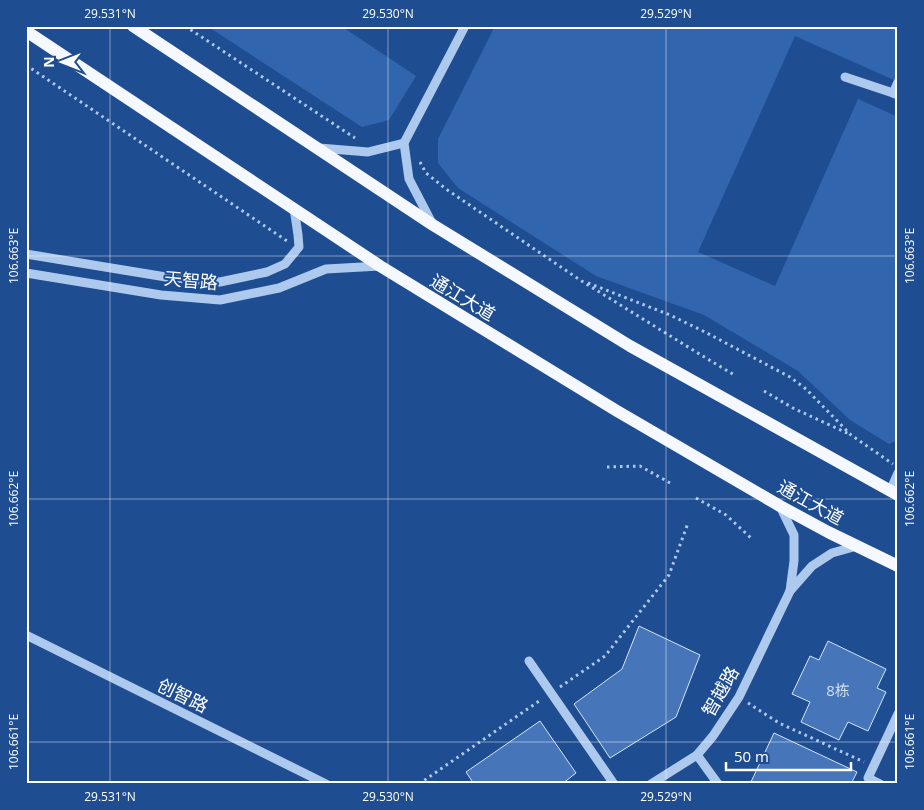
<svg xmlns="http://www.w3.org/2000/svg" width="924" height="810" viewBox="0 0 924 810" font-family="'Open Sans','Noto Sans SC',sans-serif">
<rect width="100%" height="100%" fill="#1e4d92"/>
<!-- green -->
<g fill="#3166af">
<path d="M207 26H341L416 76 389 120 362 127Z"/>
<path d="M495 26H898V71L894 80 795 36 698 252 775 286 858 99 898 117V440L889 444 850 420 798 371 704 315 596 276 458 188 438 163V139Z"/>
</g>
<!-- building -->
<g fill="#4676b9" stroke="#d4e4fa">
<path d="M639 626 700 655 676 717 610 758 574 704 622 669Z"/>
<path d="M828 641 886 669 877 688 886 692 868 731 848 722 839 740 801 722 810 702 792 694 810 656 819 660Z"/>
<path d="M540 721 576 773 562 784H474L466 772Z"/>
<path d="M774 733 857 772 851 784H750Z"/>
</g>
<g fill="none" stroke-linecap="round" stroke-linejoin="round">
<!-- path -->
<g stroke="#aec9ee" stroke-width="3" stroke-dasharray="2.5 4" stroke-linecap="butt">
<path d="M185 26 355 138"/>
<path d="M26 65 287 241"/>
<path d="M420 162 426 173 446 189 580 280 701 355 736 376"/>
<path d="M588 283 670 315 705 332 790 377 806 389 851 435 893 464"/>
<path d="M764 391 793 408 849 434"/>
<path d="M607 467 640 466 670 483"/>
<path d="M696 498 726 515 751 538"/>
<path d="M560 687 605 656 669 575 688 523"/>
<path d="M748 703 779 723 864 762"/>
<path d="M419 784 542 699"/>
</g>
<!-- minor -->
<g stroke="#aec9ee" stroke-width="9">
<path d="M845 77 893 93"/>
<path d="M898 82 893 93 898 95"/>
<path d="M404 143 465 26"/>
<path d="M319 148 368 152 404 143 409 179 433 225"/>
<path d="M26 254 166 277 220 282 267 272 285 264 299 247 298 235 294 208"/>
<path d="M26 273 161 295 220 300 279 288 326 269 380 266"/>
<path d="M890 491 898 473"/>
<path d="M780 506 794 535V561L790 591 812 566 832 553 857 546"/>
<path d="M26 635 326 784"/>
<path d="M529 661 614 784"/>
<path d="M697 755 718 784"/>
<path d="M651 784 697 755 713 736 739 697 790 591"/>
<path d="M880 784 868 778 898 714"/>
</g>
<!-- major -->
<g stroke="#f5f9ff" stroke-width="12">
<path d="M133 26 433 225 630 346 898 495"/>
<path d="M26 31 380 266 617 411 780 506 828 532 898 566"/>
</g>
</g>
<!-- ticks -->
<path fill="none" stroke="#fff" stroke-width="1" stroke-opacity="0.45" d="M110 26V784M388 26V784M666 26V784M26 256H898M26 499H898M26 742H898"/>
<g text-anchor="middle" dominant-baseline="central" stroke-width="4" stroke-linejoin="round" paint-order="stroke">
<!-- number labels -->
<g font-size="15" fill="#d1ddee">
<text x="838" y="690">8栋</text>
</g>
<!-- street labels -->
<g font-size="18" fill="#fff" stroke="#1e4d92">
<text transform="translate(191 280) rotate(5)">天智路</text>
<text transform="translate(463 297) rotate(31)">通江大道</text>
<text transform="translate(811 502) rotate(29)">通江大道</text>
<text transform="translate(720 691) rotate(-60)">智越路</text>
<text transform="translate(183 695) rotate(26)">创智路</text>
</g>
</g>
<!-- border -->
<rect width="924" height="810" fill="none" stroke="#1e4d92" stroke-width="55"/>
<!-- north arrow -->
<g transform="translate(62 62) rotate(270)" stroke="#1e4d92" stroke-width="4" paint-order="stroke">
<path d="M0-4L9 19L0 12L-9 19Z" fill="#ffffff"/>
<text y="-8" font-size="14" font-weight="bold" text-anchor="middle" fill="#ffffff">N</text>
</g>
<!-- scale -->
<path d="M726 762v8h125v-8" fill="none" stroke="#ffffff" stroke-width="2.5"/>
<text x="734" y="762" font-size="15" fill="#ffffff" stroke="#1e4d92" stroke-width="4" paint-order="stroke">50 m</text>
<rect x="28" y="28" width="868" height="754" fill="none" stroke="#fff" stroke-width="2"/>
<g font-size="12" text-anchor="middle" fill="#fff">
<text x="110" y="18">29.531°N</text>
<text x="388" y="18">29.530°N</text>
<text x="666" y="18">29.529°N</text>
<text transform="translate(910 256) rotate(-90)" y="4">106.663°E</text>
<text transform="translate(14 256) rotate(-90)" y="4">106.663°E</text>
<text transform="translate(910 499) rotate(-90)" y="4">106.662°E</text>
<text transform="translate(14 499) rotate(-90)" y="4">106.662°E</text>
<text transform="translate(910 742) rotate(-90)" y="4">106.661°E</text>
<text transform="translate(14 742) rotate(-90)" y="4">106.661°E</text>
<text x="110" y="801">29.531°N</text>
<text x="388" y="801">29.530°N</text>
<text x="666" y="801">29.529°N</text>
</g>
</svg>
